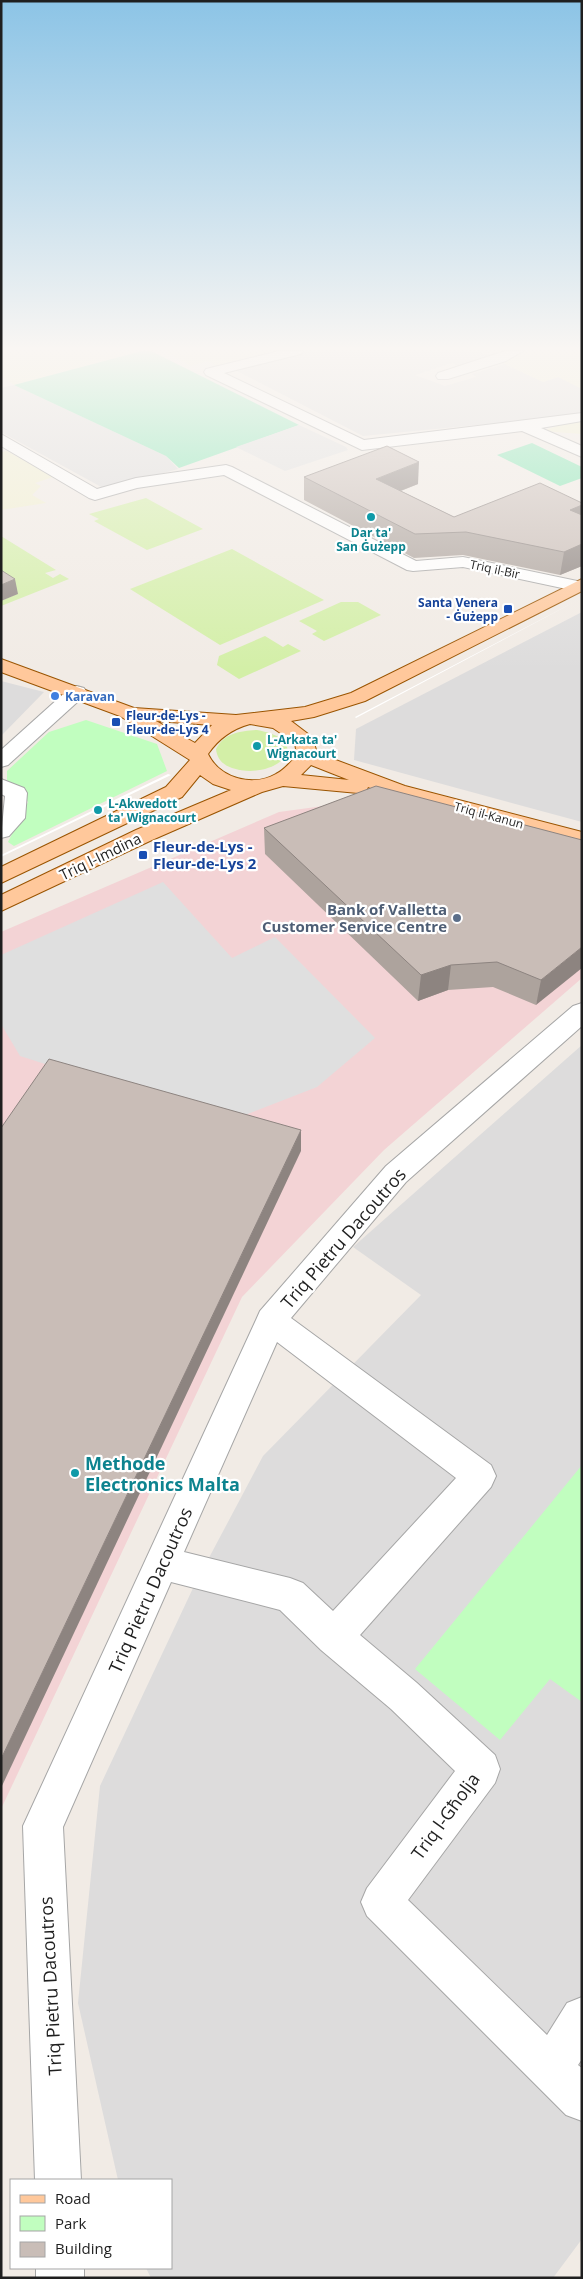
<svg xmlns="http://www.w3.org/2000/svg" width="583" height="2279" viewBox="0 0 583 2279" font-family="'Open Sans',sans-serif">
<rect width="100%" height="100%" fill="#f1ebe5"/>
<!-- residential -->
<g fill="#dddcdc">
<path d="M309 351H470L498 356 458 366 452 363 415 375 445 386 476 377 472 374 505 364 543 382 558 377 582 386V411L571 416 363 436 233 369Z"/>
<path d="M14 385 166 456 178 469 105 489 1 432V388Z"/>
<path d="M582 612V822L354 760 356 729Z"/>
<path d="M1 681 44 692 1 736Z"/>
<path d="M582 1045V2239L553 2278H151L146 2268H171V2180H118L78 2003 100 1786 194 1586 263 1456 421 1295 353 1247Z"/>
</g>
<!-- commercial -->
<path fill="#f3d3d5" d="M360 801 582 856V978L384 1150 242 1297 1 1809V932L279 812Z"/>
<!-- farmland -->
<g fill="#f1efcf">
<path d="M1 351H142L14 385 1 375Z"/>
<path d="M165 351H273L275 352 216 366 208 361 191 366Z"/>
<path d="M524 351H582V389L558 377 543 382 505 364 504 359Z"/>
<path d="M582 418V434L542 431Z"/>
<path d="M7 451 53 477 35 483 41 486 32 495 46 503 1 510V452Z"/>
</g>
<!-- grass -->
<g fill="#d3efa7">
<path d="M146 498 203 529 147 550 94 521 99 519 89 514Z"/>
<path d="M1 536 56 570 45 573 53 578 60 574 69 579 1 606V601L17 594 1 584Z"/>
<path d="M232 549 324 600 220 645 130 589Z"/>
<path d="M341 602H358L381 615 324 641 312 634 317 631 299 621Z"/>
<path d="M265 636 283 647 288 644 301 651 239 679 217 665 219 656Z"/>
<path d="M257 730C318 741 275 782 232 768 223 765 217 759 216 749 224 733 241 731 257 730Z"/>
</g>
<!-- park -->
<g fill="#c1febf">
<path d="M86 720 157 744 167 771 14 846 8 842 28 802 7 780V771L49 732Z"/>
<path d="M582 1465V1702L550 1679 500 1740 415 1669Z"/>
</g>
<!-- pitch -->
<g fill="#7ce6b0">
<path d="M142 351H151L299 425 179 468 166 456 14 385Z"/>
<path d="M532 443 582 467V478L560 486 497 455Z"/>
</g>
<!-- parking -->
<g fill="#dfdfdf">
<path d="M299 425 346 447 348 450 285 471 236 447Z"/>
<path d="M163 882 232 958 275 937 375 1038 317 1087 227 1122 20 1056 1 1024V955Z"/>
</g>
<!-- pier -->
<g fill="#fff">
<path d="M582 598 356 718 355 717Z"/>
<path d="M168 774 171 775 1 857V855Z"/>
</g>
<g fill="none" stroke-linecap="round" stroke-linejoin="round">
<defs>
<g id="minor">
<path d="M279 351H303L301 354 224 373 364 440 582 413V421L541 428 582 446V457L522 431 362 450 206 375 204 372 206 369Z"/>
<path d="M505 351H523L506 361 448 379H438L436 376 438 373Z"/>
<path d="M1 434 97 489 136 478 226 465 232 467 416 561 463 557 582 582V590L576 591 463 567 413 571 407 570 224 475 137 488 95 500 89 498 1 446Z"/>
<path d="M77 686 84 688 87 692 84 696 8 765 1 767V750L70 688Z"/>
<path d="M1 779 24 788 27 793 25 818 9 836 1 838 5 796 1 794Z"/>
<path d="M582 1003V1026L406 1182 291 1318 491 1465 496 1476 491 1487 360 1635 417 1683 495 1755 500 1769 495 1783 408 1900 547 2035 567 2003 582 1997V2059L578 2065 582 2068V2121L566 2115 367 1916 361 1902 367 1888 455 1771 391 1709 321 1650 280 1610 171 1582 63 1827 81 2180H35L23 1826 256 1320 260 1311 386 1166 573 1006ZM277 1342 456 1478 333 1611 303 1583 290 1578 184 1552Z"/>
<rect x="36" y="2268" width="48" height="10"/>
</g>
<path id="major" d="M582 579V591L365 701 314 717 291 721 312 737 317 753 405 786 582 832V846L389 796 368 787 366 792 358 793 283 786 262 792 152 840 1 911V895L136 830 231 790 213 784 200 775 182 797 1 883V867L166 787 190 760 120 716 1 672V659L134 708 236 715 305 707 351 693ZM156 721 212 725 195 743ZM250 724 273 728 295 743 297 755C291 762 284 770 276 774 253 787 220 779 208 754 219 738 232 729 250 724ZM311 765 349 780 301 775Z"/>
</defs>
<!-- minor casing -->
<use href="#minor" stroke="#a6a6a6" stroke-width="2"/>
<!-- major casing -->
<use href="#major" stroke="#9a5400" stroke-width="2"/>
<!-- minor -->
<use href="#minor" fill="#fff" fill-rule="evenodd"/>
<!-- major -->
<use href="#major" fill="#ffc89b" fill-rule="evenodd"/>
</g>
<!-- wall -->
<g fill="#ada39d">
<path d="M304 477 418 484 401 491 454 517 582 503V566L560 575 463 555 414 558 304 500Z"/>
<path d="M264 828 582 840 536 1005 493 987 448 990 418 1001 265 854Z"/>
</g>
<!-- shaded-wall -->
<g fill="#8d8480">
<path d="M419 462 418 484 374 501 376 479Z"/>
<path d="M582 505V521L570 510Z"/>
<path d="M582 544V566L560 575 564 552Z"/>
<path d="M15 579 18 594 1 601V585Z"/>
<path d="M582 947V968L536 1005 541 980Z"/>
<path d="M451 965 448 990 418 1001 421 975Z"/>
<path d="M301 1130V1151L1 1788V1759Z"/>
</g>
<!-- building -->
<g fill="#c9bdb7" stroke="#8d8480">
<path d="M387 446 419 462 376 479 454 517 540 483 582 503V505L570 510 582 515V544L564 552 466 532 415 534 304 477Z"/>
<path d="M1 570 15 579 1 585Z"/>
<path d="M376 786 582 840V947L541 980 497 962 451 965 421 975 264 828Z"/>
<path d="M49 1059 301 1130 1 1759V1128Z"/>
</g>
<!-- sky -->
<linearGradient id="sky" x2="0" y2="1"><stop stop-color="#8cc4e6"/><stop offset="0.52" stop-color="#f9f6f3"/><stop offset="1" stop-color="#f9f6f3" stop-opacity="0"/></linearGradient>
<rect width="583" height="670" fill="url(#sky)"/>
<!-- markers -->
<g fill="#0f9aa8" stroke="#fff" stroke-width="2">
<circle cx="371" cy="517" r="5"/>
<circle cx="257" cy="746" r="5"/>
<circle cx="98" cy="810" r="5"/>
<circle cx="75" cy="1473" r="5"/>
</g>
<g fill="#1a4fb4" stroke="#fff" stroke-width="2">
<rect x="503" y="604" width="10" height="10" rx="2.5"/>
<rect x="111" y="717" width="10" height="10" rx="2.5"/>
<rect x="138" y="850" width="10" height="10" rx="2.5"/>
</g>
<circle fill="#3f7fe0" stroke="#fff" stroke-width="2" cx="55" cy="696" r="5"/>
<circle fill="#5c6f8a" stroke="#fff" stroke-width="2" cx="457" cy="918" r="5"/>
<g text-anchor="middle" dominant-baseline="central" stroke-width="4.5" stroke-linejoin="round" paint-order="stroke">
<!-- far-culture labels -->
<g font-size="12" font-weight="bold" fill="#0d838f" stroke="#fff" text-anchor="start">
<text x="371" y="532" text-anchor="middle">Dar ta'<tspan x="371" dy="14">San Ġużepp</tspan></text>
<text x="267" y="739">L-Arkata ta'<tspan x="267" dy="14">Wignacourt</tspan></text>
<text x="108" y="803">L-Akwedott<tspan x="108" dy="14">ta' Wignacourt</tspan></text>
</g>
<!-- far-street labels -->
<g font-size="12" fill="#1f1f1f" stroke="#fff">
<text transform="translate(495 569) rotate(12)">Triq il-Bir</text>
<text transform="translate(489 815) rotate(15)">Triq il-Kanun</text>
</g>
<!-- far-transit labels -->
<g font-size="12" font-weight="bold" fill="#164399" stroke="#fff" text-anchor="end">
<text x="498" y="602">Santa Venera<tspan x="498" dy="14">- Ġużepp</tspan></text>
<text x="126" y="715" text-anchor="start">Fleur-de-Lys -<tspan x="126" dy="14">Fleur-de-Lys 4</tspan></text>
</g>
<!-- far-shop labels -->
<g font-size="12" font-weight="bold" fill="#366cbe" stroke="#fff" text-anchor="start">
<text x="65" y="696">Karavan</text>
</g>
<!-- transit labels -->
<g font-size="15" font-weight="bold" fill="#164399" stroke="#fff" text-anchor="start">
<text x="153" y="846">Fleur-de-Lys -<tspan x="153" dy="17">Fleur-de-Lys 2</tspan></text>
</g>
<!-- street labels -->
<g font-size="15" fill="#1f1f1f" stroke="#fff">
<text transform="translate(100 856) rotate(-26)">Triq l-Imdina</text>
</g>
<!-- service labels -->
<g font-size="15" font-weight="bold" fill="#4e5e75" stroke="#fff" text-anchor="end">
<text x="447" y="909">Bank of Valletta<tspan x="447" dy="17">Customer Service Centre</tspan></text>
</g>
<!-- near-street labels -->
<g font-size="18" fill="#1f1f1f" stroke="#fff">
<text transform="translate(343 1238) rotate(-49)">Triq Pietru Dacoutros</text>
<text transform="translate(150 1590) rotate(-66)">Triq Pietru Dacoutros</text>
<text transform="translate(445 1816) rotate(-54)">Triq l-Għolja</text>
<text transform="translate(50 1986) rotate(-93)">Triq Pietru Dacoutros</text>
</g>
<!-- near-culture labels -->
<g font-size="18" font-weight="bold" fill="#0d838f" stroke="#fff" text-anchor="start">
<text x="85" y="1463">Methode<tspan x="85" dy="21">Electronics Malta</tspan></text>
</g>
</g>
<!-- border -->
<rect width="583" height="2279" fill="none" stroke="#1f1f1f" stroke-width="5"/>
<!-- legend -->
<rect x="10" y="2179" width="162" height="90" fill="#ffffff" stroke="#a5a5a5"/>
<rect x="20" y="2195" width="25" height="8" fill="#ffc89b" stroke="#a5a5a5"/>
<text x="55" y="2204" font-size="15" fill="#1f1f1f">Road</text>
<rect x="20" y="2216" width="25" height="15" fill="#c1febf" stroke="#a5a5a5"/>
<text x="55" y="2229" font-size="15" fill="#1f1f1f">Park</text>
<rect x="20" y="2242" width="25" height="15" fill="#c9bdb7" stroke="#a5a5a5"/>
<text x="55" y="2254" font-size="15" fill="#1f1f1f">Building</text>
</svg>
